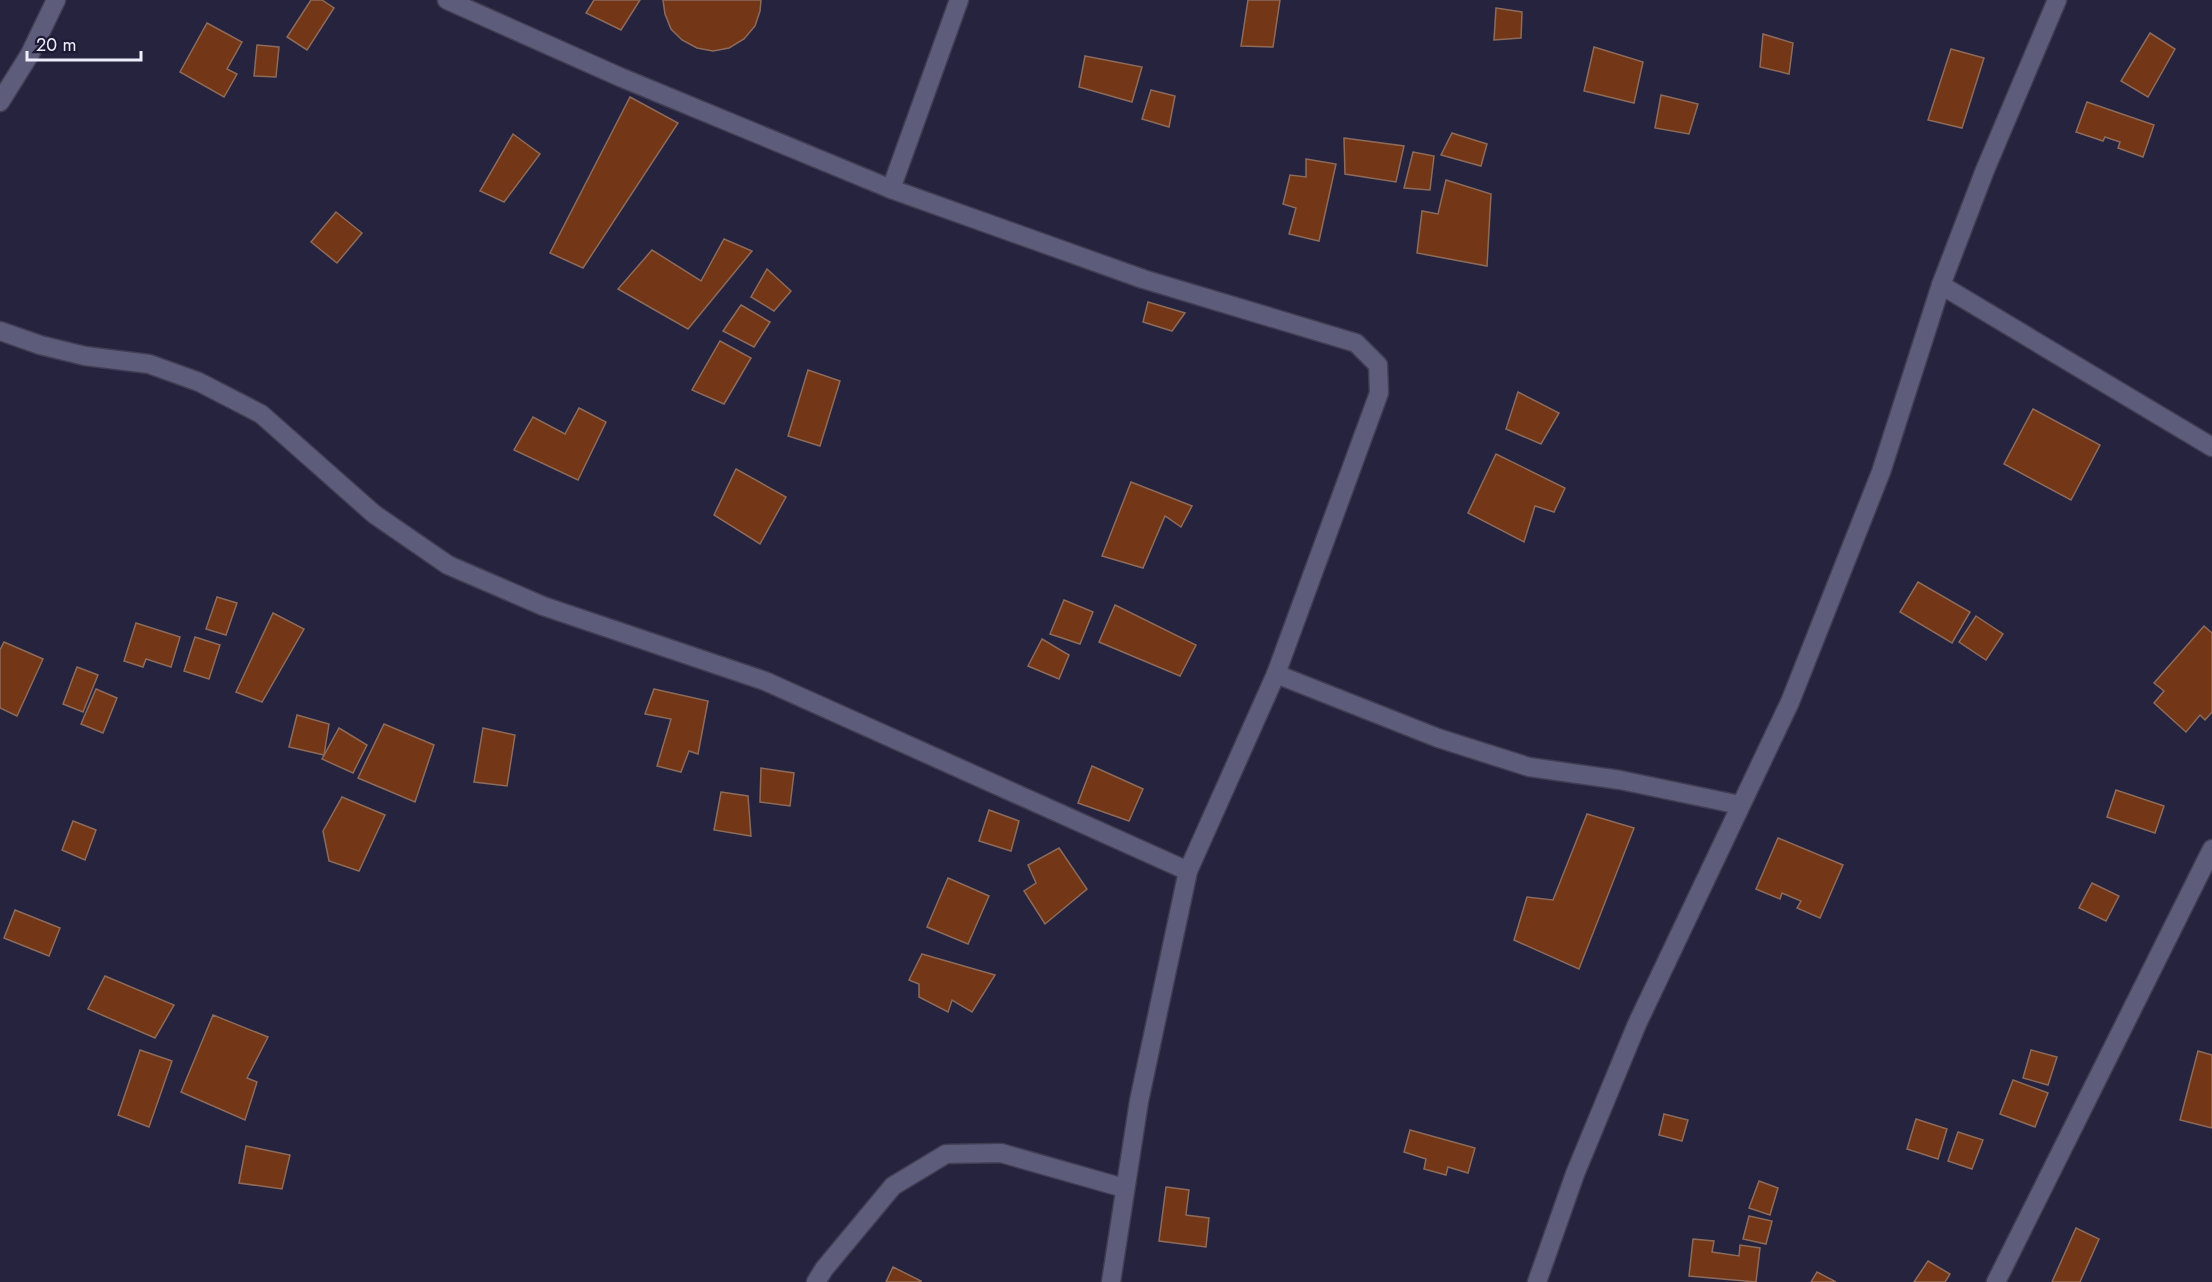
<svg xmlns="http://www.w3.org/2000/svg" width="2212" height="1282" viewBox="0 0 2212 1282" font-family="Jost,sans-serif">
<rect width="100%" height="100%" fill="#26233e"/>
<!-- building -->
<g fill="#733616" stroke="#8d6b5b" stroke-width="1.5">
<path d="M311 0H322L334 8 307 50 287 37Z"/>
<path d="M594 0H640L621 30 586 13Z"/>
<path d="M663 0H761L760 11 755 26 744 39 729 48 713 51 697 48 682 40 671 29 665 14Z"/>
<path d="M1248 0H1280L1273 47 1241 46Z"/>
<path d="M1496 8 1522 12 1521 38 1494 40Z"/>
<path d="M207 23 242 42 227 69 237 74 224 97 180 72Z"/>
<path d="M2150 33 2175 49 2148 97 2121 81Z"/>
<path d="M1763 34 1793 43 1789 74 1760 67Z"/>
<path d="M257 45 279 47 276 77 254 76Z"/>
<path d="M1594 47 1643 62 1634 103 1584 91Z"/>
<path d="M1951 49 1984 58 1962 128 1928 120Z"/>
<path d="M1085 56 1142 67 1132 102 1079 87Z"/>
<path d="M1151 90 1175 96 1169 127 1142 119Z"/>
<path d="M1661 95 1698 104 1689 134 1655 128Z"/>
<path d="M630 97 678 123 583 268 550 253Z"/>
<path d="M2087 102 2154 125 2143 157 2118 148 2120 142 2105 137 2103 141 2076 132Z"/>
<path d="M1452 133 1487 144 1481 166 1441 155Z"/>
<path d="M513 134 540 154 504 202 480 191Z"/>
<path d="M1344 138 1404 146 1396 182 1345 174Z"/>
<path d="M1413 152 1434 156 1430 190 1404 188Z"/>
<path d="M1306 159 1336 164 1319 241 1289 234 1296 208 1283 204 1290 175 1306 177Z"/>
<path d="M1446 180 1491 194 1487 266 1417 253 1422 211 1438 214Z"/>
<path d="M336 212 362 233 337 263 311 242Z"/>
<path d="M724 239 752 251 688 329 618 289 652 250 701 281Z"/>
<path d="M767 269 791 291 774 311 751 297Z"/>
<path d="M1148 302 1185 313 1172 331 1143 322Z"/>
<path d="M741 305 770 322 754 347 723 331Z"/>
<path d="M720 341 751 358 724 404 692 390Z"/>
<path d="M808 370 840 381 820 446 788 436Z"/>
<path d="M1518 392 1559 413 1541 444 1506 429Z"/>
<path d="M579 408 606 422 578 480 514 450 533 417 565 434Z"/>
<path d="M2033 409 2100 445 2071 500 2004 464Z"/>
<path d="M1496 454 1565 488 1554 512 1535 506 1524 542 1468 513Z"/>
<path d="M736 469 786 497 760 544 714 515Z"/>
<path d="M1131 482 1192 506 1181 527 1165 516 1143 568 1102 556Z"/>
<path d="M1918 582 1970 612 1952 643 1900 612Z"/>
<path d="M217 597 237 603 226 635 206 629Z"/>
<path d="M1064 600 1093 612 1080 644 1050 634Z"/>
<path d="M1115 605 1196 645 1180 676 1099 642Z"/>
<path d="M273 613 304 629 262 702 236 692Z"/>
<path d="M1976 616 2003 634 1986 660 1959 642Z"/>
<path d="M136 623 180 637 171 667 146 659 143 667 124 661Z"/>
<path d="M2204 626 2212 633V712L2205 720 2200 715 2186 732 2154 703 2164 691 2154 683Z"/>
<path d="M195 637 220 645 209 679 184 671Z"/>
<path d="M1042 639 1069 655 1059 679 1028 666Z"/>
<path d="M4 642 43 659 17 716 0 708V650Z"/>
<path d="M77 667 98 675 83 712 63 704Z"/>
<path d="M96 689 117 698 103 733 81 724Z"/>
<path d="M654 689 708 701 698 754 689 751 681 772 657 766 671 719 645 714Z"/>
<path d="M297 715 329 724 324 755 289 747Z"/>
<path d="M384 724 434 745 415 802 358 778Z"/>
<path d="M339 728 367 745 353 773 322 759Z"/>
<path d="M483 728 515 735 507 786 474 782Z"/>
<path d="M1092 766 1143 789 1129 821 1078 803Z"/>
<path d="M761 768 794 773 790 806 760 802Z"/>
<path d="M2116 790 2164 806 2155 833 2107 817Z"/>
<path d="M721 792 748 796 751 836 714 830Z"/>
<path d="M342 797 385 815 359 871 329 861 323 831Z"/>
<path d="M989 810 1019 821 1011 851 979 841Z"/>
<path d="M1587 814 1634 828 1579 969 1514 940 1527 897 1553 900Z"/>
<path d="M73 821 96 830 85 860 62 850Z"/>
<path d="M1778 838 1843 865 1820 918 1797 908 1801 901 1782 893 1780 899 1756 889Z"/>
<path d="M1059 848 1087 889 1045 924 1024 891 1036 883 1028 865Z"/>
<path d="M948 878 989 896 968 944 927 927Z"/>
<path d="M2092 883 2119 896 2106 921 2079 908Z"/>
<path d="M15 910 60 928 49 956 4 938Z"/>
<path d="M922 954 995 975 972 1012 952 1000 948 1012 919 997V984L909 980Z"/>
<path d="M105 976 174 1005 155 1038 88 1009Z"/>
<path d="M213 1015 268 1037 247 1078 257 1082 245 1120 181 1092Z"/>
<path d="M140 1050 172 1061 149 1127 118 1115Z"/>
<path d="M2031 1050 2057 1057 2048 1085 2023 1078Z"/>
<path d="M2198 1051 2212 1055V1128L2180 1120Z"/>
<path d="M2013 1080 2048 1093 2035 1127 2000 1114Z"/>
<path d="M1664 1114 1688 1120 1682 1141 1659 1135Z"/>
<path d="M1916 1119 1947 1129 1938 1159 1907 1149Z"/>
<path d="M1410 1130 1475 1148 1468 1173 1448 1167 1446 1175 1424 1169 1426 1159 1404 1152Z"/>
<path d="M1958 1132 1983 1140 1972 1169 1948 1161Z"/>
<path d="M246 1146 290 1155 282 1189 239 1183Z"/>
<path d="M1759 1181 1778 1188 1770 1215 1749 1208Z"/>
<path d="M1166 1187 1189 1190 1186 1215 1209 1218 1206 1247 1159 1241Z"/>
<path d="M1749 1216 1772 1221 1766 1244 1743 1239Z"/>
<path d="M2076 1228 2099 1239 2080 1282H2052Z"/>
<path d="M1693 1239 1714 1241 1712 1252 1739 1256 1740 1245 1760 1248 1756 1282 1689 1276Z"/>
<path d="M1928 1261 1950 1274 1945 1282H1914Z"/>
<path d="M893 1267 921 1281V1282H886Z"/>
<path d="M1817 1272 1836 1282H1811Z"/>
</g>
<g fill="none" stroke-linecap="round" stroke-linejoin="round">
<defs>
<g id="minor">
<path d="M447 0 620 77 891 189 1143 279 1356 343 1378 365 1379 393 1276 674 1188 871 1139 1101 1111 1282"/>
<path d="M0 102 30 54 56 0"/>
<path d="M891 189 959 0"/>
<path d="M1941 285 2212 447"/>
<path d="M0 331 40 345 85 356 149 364 199 382 261 414 374 514 448 565 543 606 765 681 1188 871"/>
<path d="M1276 674 1438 738 1529 767 1620 780 1740 805"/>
<path d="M816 1282 824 1269 893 1186 946 1154 1001 1153 1124 1188"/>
<path d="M1537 1282 1575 1174 1637 1024 1790 702 1881 472 1941 285 1985 170 2057 0"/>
<path d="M1996 1282 2212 849"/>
</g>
</defs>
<!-- minor casing -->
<use href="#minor" stroke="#413e54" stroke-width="21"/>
<!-- minor -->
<use href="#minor" stroke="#5e5c7b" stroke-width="18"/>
</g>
<!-- scale -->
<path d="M27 51v9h114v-9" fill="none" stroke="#eeedfc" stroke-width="3"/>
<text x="36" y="51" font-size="18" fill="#eeedfc" stroke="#1d1934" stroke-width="4.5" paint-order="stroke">20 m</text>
</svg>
